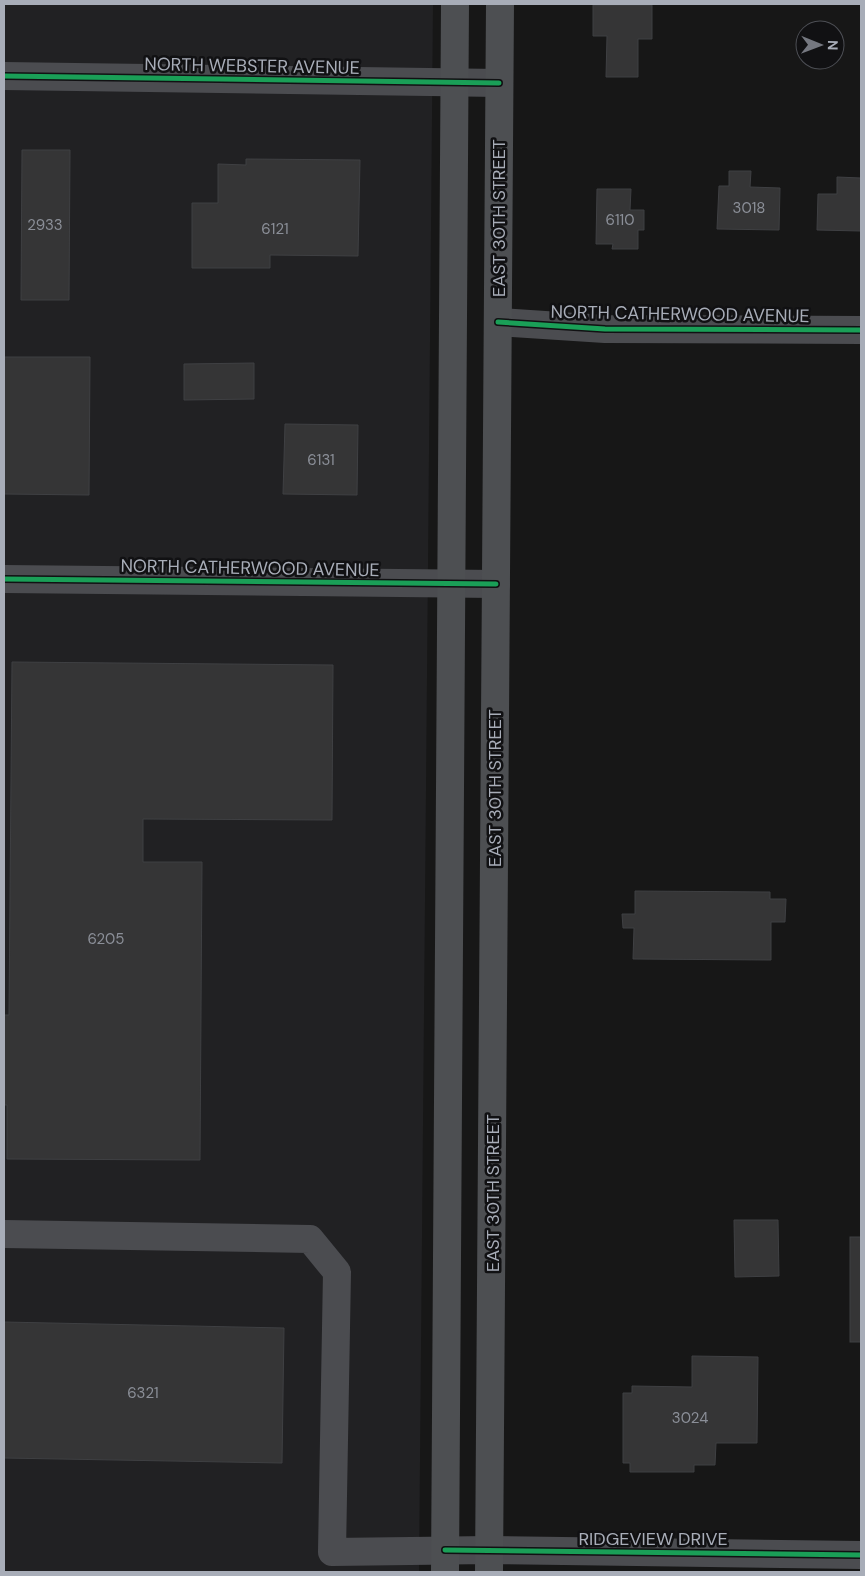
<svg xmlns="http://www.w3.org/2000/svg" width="865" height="1576" viewBox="0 0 865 1576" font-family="'DM Sans',sans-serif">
<rect width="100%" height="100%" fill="#171717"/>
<!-- built -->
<path fill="#212123" d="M4 4H433L419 1572H4Z"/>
<!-- building -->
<g fill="#353536" stroke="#3f4043">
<path d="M593 5H652V39H638V77H606L607 36H593Z"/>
<path d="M22 150H70L69 300H21Z"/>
<path d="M246 159 360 160 358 256 270 255V268H192V203H218V164L246 165Z"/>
<path d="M729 171H751L750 187 780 188 779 230 717 229 719 186H729Z"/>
<path d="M837 177 861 178V231L817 230 818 194H837Z"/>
<path d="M597 189H631L630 210H644V230H638V249H612L613 244H596Z"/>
<path d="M4 357H90L89 495 4 494Z"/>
<path d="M254 363V399L184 400V364Z"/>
<path d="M285 424 358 425 357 495 283 494Z"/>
<path d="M12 662 333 665 332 820 143 819V862H202L200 1160 7 1159V1105H4V1015H9Z"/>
<path d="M635 891 770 892V899H786L785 922H771V960L633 959 634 928H623L622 914H635Z"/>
<path d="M734 1220H778L779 1276 735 1277Z"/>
<rect x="850" y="1237" width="11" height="105"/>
<path d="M4 1322 284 1328 282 1463 4 1458Z"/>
<path d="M692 1356 758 1357 757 1443H716L715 1465H694V1472H630V1463H623V1393H632V1386L692 1387Z"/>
</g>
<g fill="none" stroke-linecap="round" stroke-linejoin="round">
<!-- minor -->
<g stroke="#4b4c50" stroke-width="28">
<path d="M4 76 499 83"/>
<path d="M498 322 605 329 861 330"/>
<path d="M4 579 496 584"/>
<path d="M4 1234 310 1239 337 1272 332 1552 489 1550 861 1555"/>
</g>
<!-- major -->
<g stroke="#4d4f52" stroke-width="28">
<path d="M445 1572 455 4"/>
<path d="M489 1572 500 4"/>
</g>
<defs>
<g id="cycleway">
<path d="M4 76 499 83"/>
<path d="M498 322 605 329 861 330"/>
<path d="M4 579 496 584"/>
<path d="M445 1550 861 1555"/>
</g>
</defs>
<!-- cycleway casing -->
<use href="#cycleway" stroke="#111113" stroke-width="8"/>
<!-- cycleway -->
<use href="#cycleway" stroke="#1a9f57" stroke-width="5"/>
</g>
<g text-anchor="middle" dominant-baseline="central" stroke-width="5" stroke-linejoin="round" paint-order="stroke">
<!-- number labels -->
<g font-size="15" fill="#8b8f98">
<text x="749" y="208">3018</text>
<text x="620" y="220">6110</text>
<text x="45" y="225">2933</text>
<text x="275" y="229">6121</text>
<text x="321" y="460">6131</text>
<text x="106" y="939">6205</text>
<text x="143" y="1393">6321</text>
<text x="690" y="1418">3024</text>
</g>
<!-- street labels -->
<g font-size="18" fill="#a8adb8" stroke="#111113">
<text transform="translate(252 66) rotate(1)">NORTH WEBSTER AVENUE</text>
<text transform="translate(499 218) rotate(-90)">EAST 30TH STREET</text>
<text transform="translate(680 314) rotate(1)">NORTH CATHERWOOD AVENUE</text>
<text transform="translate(250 568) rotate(1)">NORTH CATHERWOOD AVENUE</text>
<text transform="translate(495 788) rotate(-90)">EAST 30TH STREET</text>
<text transform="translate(493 1193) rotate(-90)">EAST 30TH STREET</text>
<text x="653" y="1539">RIDGEVIEW DRIVE</text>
</g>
</g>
<!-- border -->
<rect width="865" height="1576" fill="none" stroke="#a8adb8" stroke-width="10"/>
<!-- north arrow -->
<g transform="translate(820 45) rotate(91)"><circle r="24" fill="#111113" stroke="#4d4f55"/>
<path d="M0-4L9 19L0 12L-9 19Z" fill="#757880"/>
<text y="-8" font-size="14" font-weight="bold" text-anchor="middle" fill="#a8adb8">N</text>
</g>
</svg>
